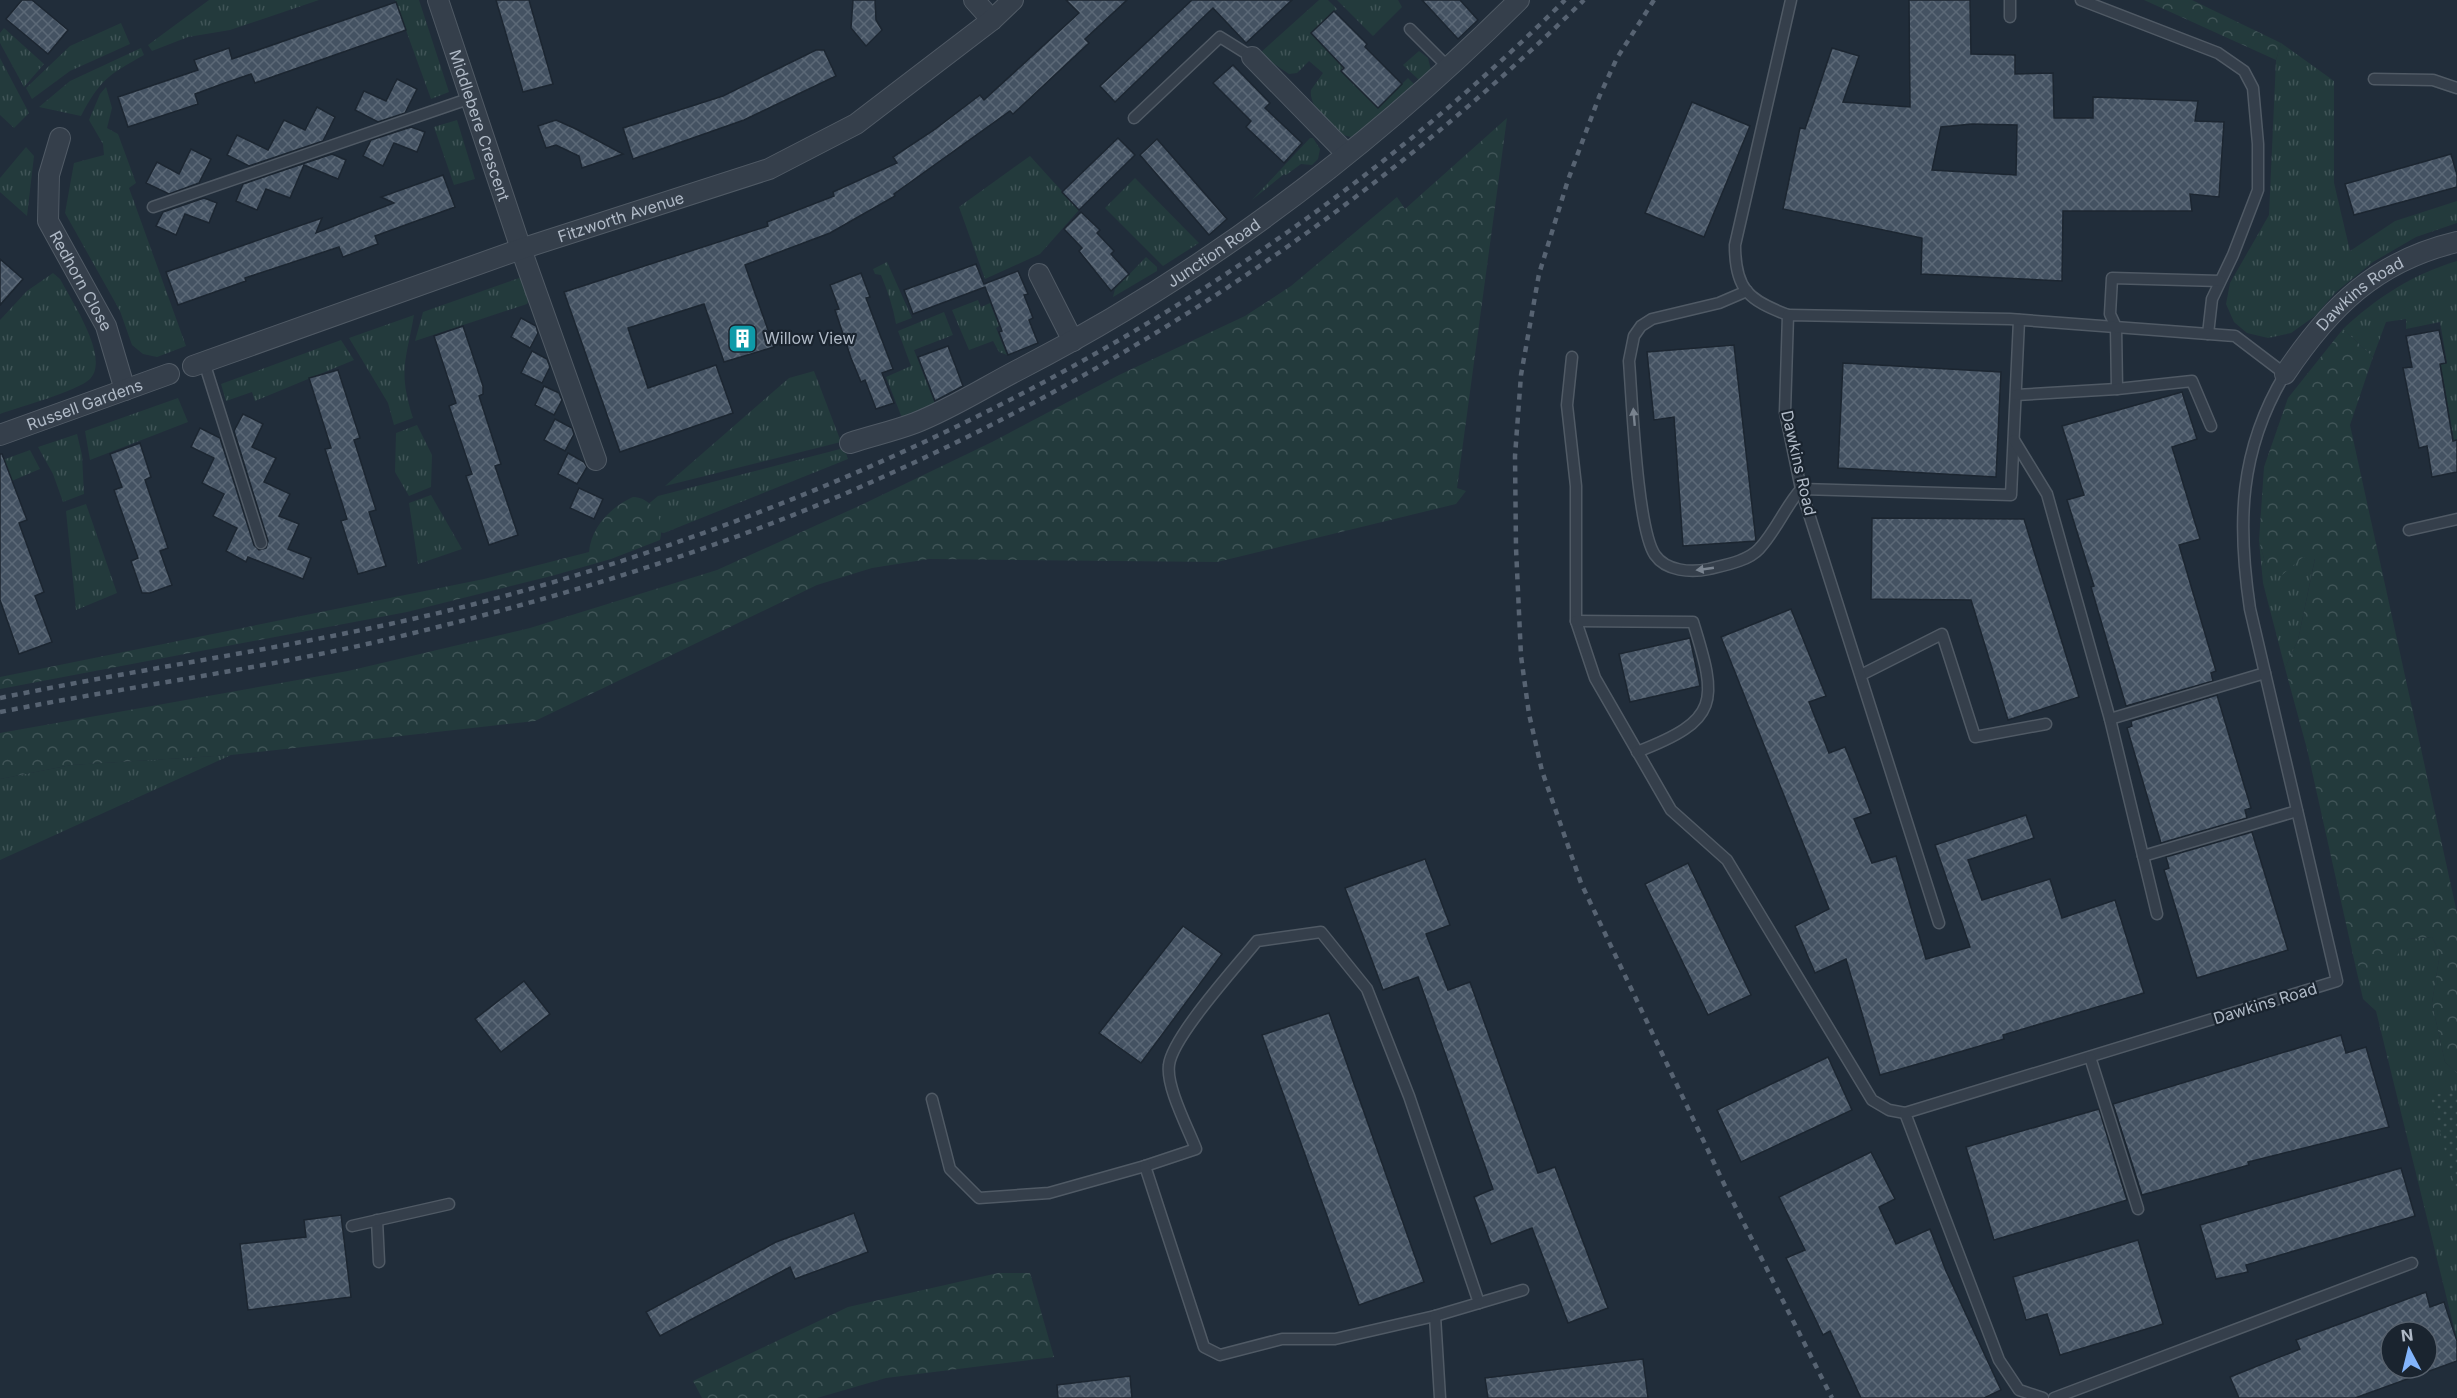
<svg xmlns="http://www.w3.org/2000/svg" width="2457" height="1398" viewBox="0 0 2457 1398" font-family="Inter,sans-serif">
<defs>
<pattern id="grass-tufts" width="24" height="20" patternUnits="userSpaceOnUse" patternTransform="scale(1.5)"><rect width="24" height="20" fill="#233a3c"/><path d="M3 7l-1-3M5 7V3M7 7l1-3M15 17l-1-3M17 17v-4M19 17l1-3" fill="none" stroke="#405457"/></pattern>
<pattern id="forest-crowns" width="20" height="18" patternUnits="userSpaceOnUse" patternTransform="scale(1.5)"><rect width="20" height="18" fill="#233a3c"/><path d="M2 6a3 3 0 1 1 6 0M12 15a3 3 0 1 1 6 0" fill="none" stroke="#405457"/></pattern>
<pattern id="park-dots" width="8" height="8" patternUnits="userSpaceOnUse" patternTransform="scale(1.5)"><rect width="8" height="8" fill="#233a3c"/><path d="M2 2h.1M6 6h.1" fill="none" stroke="#405457" stroke-width="1.8" stroke-linecap="round"/></pattern>
<pattern id="building-cross-hatch" width="8" height="8" patternUnits="userSpaceOnUse" patternTransform="scale(1.5)"><rect width="8" height="8" fill="#445262"/><path d="M0 0l8 8M0 8l8-8" fill="none" stroke="#5c6977"/></pattern>
</defs>
<rect width="100%" height="100%" fill="#212d3a"/>
<!-- grass -->
<g fill="url(#grass-tufts)">
<path d="M209 0H319L230 30 188 37 152 51 148 45Z"/>
<path d="M395 0H419L449 92 431 99Z"/>
<path d="M1319 0H1328L1337 9 1311 33 1344 68 1341 71 1378 108 1408 78 1414 84 1353 137C1336 137 1308 107 1311 90L1323 73 1309 61 1297 73 1289 74 1259 54Z"/>
<path d="M1337 0H1398L1402 7 1373 36Z"/>
<path d="M121 23 130 44 70 71 32 99 26 88 70 46Z"/>
<path d="M4 28 44 64 24 87 0 43V33Z"/>
<path d="M2281 43 2334 81V183L2350 251 2395 221 2457 201V223L2416 237 2373 262 2336 292 2315 316 2291 333 2268 338 2247 333 2234 322 2226 304 2230 283 2269 215 2276 60Z"/>
<path d="M141 48 144 55C108 75 100 80 81 116L39 107 70 81Z"/>
<path d="M1419 51 1428 58 1431 70 1419 80 1403 65Z"/>
<path d="M0 58 29 113 14 128 0 115Z"/>
<path d="M106 87 112 108 107 128 118 134 136 183 129 188 186 346 157 357 143 354 132 345 120 311 65 213 74 163 104 155 103 144 89 120 100 94Z"/>
<path d="M457 120 475 179 454 185 434 127Z"/>
<path d="M1310 138H1313L1320 149 1318 159 1312 165 1301 164 1286 175 1284 174 1252 200Z"/>
<path d="M26 147 34 156 27 216 0 192V178Z"/>
<path d="M1030 156 1079 210 1040 254 985 279 959 207Z"/>
<path d="M1135 178 1199 243 1163 266 1105 208Z"/>
<path d="M1146 257 1157 267V271L1113 297 1115 289Z"/>
<path d="M2457 261V439L2454 440 2441 365 2447 363 2440 322 2406 329V319L2386 322 2373 357 2343 329C2376 298 2413 274 2457 261Z"/>
<path d="M887 262 912 318 896 324C893 307 888 292 881 275L875 274 873 269Z"/>
<path d="M53 273 60 279C71 300 111 359 90 379 78 391 19 407 0 414V320L27 291Z"/>
<path d="M522 277 531 295 527 304 415 341 423 312Z"/>
<path d="M978 300 981 307 990 303 999 326 996 328 1007 355 999 352 993 341 969 350 952 310Z"/>
<path d="M944 312 953 335 914 350 935 404 902 418 886 377 911 366 898 331Z"/>
<path d="M414 315C406 361 398 370 413 418L394 425 388 403 349 338Z"/>
<path d="M341 340 354 360 255 401 252 392 226 401 221 384Z"/>
<path d="M814 371 841 442 665 486 789 378Z"/>
<path d="M178 398 188 422 90 460 85 431Z"/>
<path d="M417 425 432 455 431 487 409 496 395 472 396 433Z"/>
<path d="M77 434 82 455 84 494 63 502 53 474 38 447Z"/>
<path d="M844 448 848 459 664 533 658 532 646 506 658 496Z"/>
<path d="M30 450 40 469 0 486V461Z"/>
<path d="M431 495 462 549 418 564 409 503Z"/>
<path d="M86 504 117 593 76 610 66 511Z"/>
<path d="M2259 541 2266 566 2304 556 2315 558 2298 640 2285 668 2263 583Z"/>
<path d="M231 755 0 860V779L71 765Z"/>
<path d="M2432 937 2440 953 2432 1003 2445 1062 2457 1073V1340L2376 1011 2363 999 2355 964 2366 970 2408 939Z"/>
</g>
<!-- forest -->
<g fill="url(#forest-crowns)">
<path d="M2144 0H2192L2281 43 2276 60Z"/>
<path d="M1507 118 1457 488 1466 491 1456 504 1217 562 929 559 872 568 817 585 535 721 231 755 71 765 0 779V733L348 671 530 628 717 570 859 506 992 442 1119 375 1245 316 1291 286 1397 197 1405 209Z"/>
<path d="M2343 329 2373 357 2350 425 2457 913V1073L2445 1062 2432 1003 2440 953 2432 937 2408 939 2394 960 2366 970 2355 964 2307 749 2285 668 2298 640 2315 559 2303 557 2282 575 2266 566 2259 541 2264 467 2288 398Z"/>
<path d="M633 497C653 497 665 522 660 540L611 559 555 575 407 612 0 689V677L484 579 589 552C591 528 610 507 633 497Z"/>
<path d="M998 1273H1030L1054 1357 886 1378 817 1398H702L693 1381 848 1307Z"/>
</g>
<!-- park -->
<path fill="url(#park-dots)" d="M2457 1092V1195L2430 1095Z"/>
<!-- building -->
<g fill="url(#building-cross-hatch)" stroke="#1c2631" stroke-width="1.5" fill-rule="evenodd">
<path d="M22 0H32L68 30 48 54 6 19Z"/>
<path d="M496 0H529L553 84 523 92Z"/>
<path d="M853 0H875L876 20 882 30 866 46 851 28Z"/>
<path d="M1066 0H1127L1085 39 1089 43 1013 114 1010 111 894 194 895 196 830 233 745 265 774 347 724 362 704 304 628 328 648 388 716 365 733 413 620 452 564 292 768 226 767 222 834 196 833 192 897 163 893 157 934 130 980 95 984 100 1079 13Z"/>
<path d="M1192 0H1292L1246 43 1213 8 1115 102 1100 86Z"/>
<path d="M1422 0H1460L1478 20 1458 39Z"/>
<path d="M1909 0H1970L1971 54 2015 55V74L2053 73 2054 118H2093V97L2198 101 2195 121 2224 122 2219 197 2190 194 2192 211H2063L2062 281 1921 274 1922 238 1783 209 1800 128 1805 129 1832 48 1859 56 1843 102 1910 107ZM1972 124 2017 125 2016 175 1932 170 1941 127Z"/>
<path d="M396 2 406 30 255 83 251 74 222 84 195 94 198 104 128 127 118 97 198 70 194 60 229 48 232 59Z"/>
<path d="M1334 11 1367 44 1365 47 1402 84 1378 108 1341 71 1344 68 1311 33Z"/>
<path d="M816 50H824L836 76 744 120 633 159 623 128 723 96Z"/>
<path d="M1233 65 1270 103 1265 108 1302 143 1284 163 1246 127 1251 121 1213 83Z"/>
<path d="M397 79 417 89 405 113 378 122 355 110 364 91 386 101Z"/>
<path d="M1692 102 1750 126 1704 237 1645 213Z"/>
<path d="M317 107 335 117 323 141 249 166 227 155 237 135 268 150 284 120 305 130Z"/>
<path d="M556 120 576 129 623 154 582 168 579 156 556 145 546 148 538 126Z"/>
<path d="M411 127 425 132 417 152 394 143 383 166 363 156 371 140Z"/>
<path d="M1118 138 1135 155 1079 210 1062 192Z"/>
<path d="M1157 139 1227 219 1209 235 1140 155Z"/>
<path d="M191 149 211 159 199 183 169 194 146 183 157 162 179 174Z"/>
<path d="M332 154 346 160 338 179 304 165 290 198 266 189 257 210 236 201 243 184Z"/>
<path d="M2451 154 2457 175V187L2354 215 2345 184Z"/>
<path d="M443 175 455 207 375 236 378 244 343 257 339 247 245 278 246 281 178 305 166 272 322 218 316 233 394 203 381 197Z"/>
<path d="M204 198 217 203 209 223 185 214 176 235 156 226 163 212Z"/>
<path d="M1081 212 1100 230 1097 233 1114 251 1111 254 1129 274 1111 291 1079 251 1082 248 1064 229Z"/>
<path d="M0 259 23 279 0 305Z"/>
<path d="M976 264 984 284 1018 271 1028 294 1024 295 1033 318 1029 320 1038 343 1008 355 999 332 1002 331 985 287 913 314 904 290Z"/>
<path d="M861 273 870 297 866 298 893 369 882 373 894 403 876 409 865 380 861 382 851 358 835 310 839 309 830 285Z"/>
<path d="M521 318 536 326 538 333 530 348 511 337Z"/>
<path d="M463 326 483 386V394L479 396 501 464 495 466 518 535 489 545 466 476 472 474 449 406 456 403 434 336Z"/>
<path d="M2439 330 2446 363 2440 364 2453 441 2457 440V472L2432 477 2427 446 2419 448 2403 368 2412 367 2406 336Z"/>
<path d="M1734 345 1756 541 1683 546 1674 417 1654 420 1647 352Z"/>
<path d="M948 346 963 386 935 401 918 357Z"/>
<path d="M532 351 547 359 550 367 542 383 521 373Z"/>
<path d="M1843 363 2001 372 1996 477 1838 468Z"/>
<path d="M338 370 360 438 354 440 376 510 369 512 386 566 358 574 341 521 347 519 325 449 331 448 309 378Z"/>
<path d="M544 386 559 393 562 400 554 415 535 405Z"/>
<path d="M2182 392 2197 439 2172 447 2200 539 2179 545 2216 671 2211 673 2213 681 2126 706 2091 587 2094 586 2067 500 2084 495 2062 426Z"/>
<path d="M243 414 263 424 252 447 276 458 264 482 290 494 279 516 299 524 288 549 311 558 303 579 248 557 246 562 226 551 237 528 213 516 224 494 202 483 214 458 191 447 200 428 220 438 254 545 259 550 266 548 268 541 234 431Z"/>
<path d="M555 419 572 428 574 434 565 451 544 440Z"/>
<path d="M140 443 151 477 145 480 168 548 160 551 172 585 150 593H142L131 561 138 558 114 490 122 487 110 454Z"/>
<path d="M568 453 584 462 587 467 577 484 558 474Z"/>
<path d="M0 454H2L27 520 19 523 44 592 35 596 52 642 19 654 0 600Z"/>
<path d="M579 488 603 499 594 519 570 508Z"/>
<path d="M1872 518 2024 519 2079 697 2008 720 1971 600 1871 599Z"/>
<path d="M1791 609 1826 696 1809 702 1829 753 1845 747 1871 813 1854 819 1872 863 1896 856 1926 959 1970 947 1935 845 2026 815 2034 838 1968 860 1982 900 2050 879 2062 918 2115 900 2144 993 2003 1035 2004 1039 1880 1075 1846 959 1815 973 1795 926 1829 909 1721 637Z"/>
<path d="M1690 638 1700 686 1630 702 1619 654Z"/>
<path d="M2217 695 2251 808 2245 810 2247 818 2161 843 2127 728 2132 726 2131 721Z"/>
<path d="M2252 832 2288 950 2197 978 2164 870 2169 868 2166 857Z"/>
<path d="M1425 859 1450 925 1426 934 1448 990 1470 982 1538 1173 1555 1167 1608 1308 1568 1323 1532 1228 1491 1244 1474 1197 1493 1189 1418 977 1383 990 1345 888Z"/>
<path d="M1688 863 1751 995 1708 1015 1645 884Z"/>
<path d="M1183 926 1222 954 1141 1063 1099 1033Z"/>
<path d="M524 981 550 1014 501 1052 475 1019Z"/>
<path d="M1329 1013 1424 1282 1359 1305 1262 1035Z"/>
<path d="M2341 1035 2346 1053 2366 1047 2389 1127 2248 1162 2249 1165 2142 1195 2113 1104Z"/>
<path d="M1828 1057 1852 1110 1741 1162 1717 1110Z"/>
<path d="M2099 1109 2127 1200 1994 1240 1966 1147Z"/>
<path d="M1871 1152 1895 1199 1879 1207 1896 1244 1930 1229 1946 1271 2001 1390 1984 1398H1861L1830 1331 1823 1335 1786 1258 1805 1250 1779 1197Z"/>
<path d="M2401 1168 2415 1216 2246 1265 2248 1272 2216 1279 2200 1225Z"/>
<path d="M854 1213 868 1252 795 1279 790 1267 660 1336 646 1312 776 1242Z"/>
<path d="M341 1215 351 1297 248 1310 240 1244 306 1237 304 1220Z"/>
<path d="M2138 1240 2163 1324 2060 1355 2047 1314 2026 1320 2013 1277Z"/>
<path d="M2426 1292 2430 1307 2444 1302 2457 1341V1361L2355 1398H2239L2230 1377 2300 1349 2296 1340ZM2391 1332H2427V1368H2391Z"/>
<path d="M1643 1359 1648 1398H1488L1485 1378Z"/>
<path d="M1130 1376 1132 1398H1058L1057 1385Z"/>
</g>
<g fill="none" stroke-linecap="round" stroke-linejoin="round">
<defs>
<g id="service">
<path d="M2010 0V17"/>
<path d="M2081 0 2218 53 2244 71 2253 88 2258 144V190L2233 255 2212 299 2208 334"/>
<path d="M1410 29 1448 67"/>
<path d="M2374 79 2433 80 2457 88"/>
<path d="M1134 118 1220 37 1252 57"/>
<path d="M153 207 471 98"/>
<path d="M1747 291 1719 303 1652 319 1641 326 1634 336 1629 361C1632 399 1637 529 1655 555 1666 571 1691 573 1709 569 1725 565 1748 561 1759 549 1776 531 1785 507 1801 489L2011 495 2019 320"/>
<path d="M1788 315C1748 300 1735 289 1735 245L1791 0"/>
<path d="M1572 357 1567 405 1576 486V621L1595 678 1671 810 1727 860 1872 1100 1889 1110 1905 1113"/>
<path d="M204 362 261 543"/>
<path d="M2117 389 2116 327 2110 314 2112 278 2220 281"/>
<path d="M2016 395 2117 389 2192 381 2211 426"/>
<path d="M2014 440 2047 494 2110 719 2157 914"/>
<path d="M2409 530 2457 519"/>
<path d="M1576 621 1693 622C1718 702 1720 720 1637 752"/>
<path d="M1861 675 1942 634 1975 737 2046 724"/>
<path d="M2110 719 2265 673"/>
<path d="M2143 856 2297 811"/>
<path d="M1939 923 1801 489 1785 412 1788 315 2010 319 2235 336 2285 374C2239 450 2237 523 2250 609L2337 981 1905 1113 1999 1360 2019 1390 2043 1398"/>
<path d="M2090 1057 2138 1209"/>
<path d="M932 1099 950 1169 979 1198 1049 1193 1145 1166 1196 1149C1188 1128 1166 1087 1169 1065 1172 1037 1237 966 1257 941L1321 932 1367 989 1409 1096 1479 1303"/>
<path d="M1145 1166 1204 1347 1220 1355 1282 1339H1335L1435 1316 1523 1290"/>
<path d="M377 1220 379 1262"/>
<path d="M352 1226 449 1204"/>
<path d="M1435 1316 1440 1398"/>
<path d="M2054 1398 2412 1263"/>
</g>
<g id="minor">
<path id="s1" d="M438 0 521 249 596 460"/>
<path d="M974 0 992 20"/>
<path d="M1252 57 1346 153"/>
<path id="s2" d="M60 138 49 175 48 221 106 326 125 390"/>
<path d="M1039 274 1073 341"/>
<path id="s3" d="M193 366 521 249 769 169 856 124 992 20 1013 0"/>
<path id="s4" d="M2285 374C2330 307 2376 261 2457 242"/>
<path id="s5" d="M0 435 169 374"/>
<path id="s6" d="M850 443C871 436 894 431 915 423 951 409 985 387 1020 369 1204 274 1372 146 1519 0"/>
</g>
</defs>
<!-- service casing -->
<use href="#service" stroke="#505a65" stroke-width="13"/>
<!-- minor casing -->
<use href="#minor" stroke="#505a65" stroke-width="22"/>
<!-- service -->
<use href="#service" stroke="#353f4b" stroke-width="10"/>
<!-- minor -->
<use href="#minor" stroke="#353f4b" stroke-width="20"/>
<!-- rail -->
<g stroke="#576372" stroke-width="4.5" stroke-dasharray="6 6" stroke-linecap="butt">
<path d="M1654 0 1617 58 1599 97 1568 180 1539 274 1521 375 1515 456 1516 548 1521 656 1529 714 1542 771 1581 883 1725 1186 1832 1398"/>
<path d="M0 698C163 664 328 643 490 600 890 492 1269 294 1565 0"/>
<path d="M0 712C131 686 263 669 393 638 551 600 709 553 858 488 1127 370 1374 206 1584 0"/>
</g>
</g>
<!-- one-way arrows -->
<defs><path id="oneway-solid" d="M-6-.8H1V-3.2L6.5 0L1 3.2V.8H-6Z" transform="scale(1.5)"/></defs>
<g fill="#79838f">
<use href="#oneway-solid" transform="translate(1634 417) rotate(-95)"/>
<use href="#oneway-solid" transform="translate(1705 569) rotate(172)"/>
</g>
<!-- icons -->
<defs>
<symbol id="building-square" viewBox="-11 -11 22 22"><rect x="-9" y="-9" width="18" height="18" rx="4" fill="#0f9aa8" stroke="#1a242f"/><path d="M-4-6H4V6H1V3H-1V6H-4ZM-2.5-4.3h1.7v1.8h-1.7ZM.8-4.3h1.7v1.8H.8ZM-2.5-1h1.7V.8h-1.7ZM.8-1h1.7V.8H.8Z" fill="#fff"/></symbol>
</defs>
<g fill-rule="evenodd">
<use href="#building-square" x="726" y="322" width="33" height="33"/>
</g>
<g text-anchor="middle" dominant-baseline="central" stroke-width="4.5" stroke-linejoin="round" paint-order="stroke">
<!-- street labels -->
<g font-size="16" fill="#b0bac7" stroke="#1a242f">
<text stroke="none"><textPath href="#s1" startOffset="132">Middlebere Crescent</textPath></text>
<text stroke="none"><textPath href="#s3" startOffset="453">Fitzworth Avenue</textPath></text>
<text stroke="none"><textPath href="#s6" startOffset="412">Junction Road</textPath></text>
<text stroke="none"><textPath href="#s2" startOffset="153">Redhorn Close</textPath></text>
<text stroke="none"><textPath href="#s4" startOffset="111">Dawkins Road</textPath></text>
<text stroke="none"><textPath href="#s5" startOffset="90">Russell Gardens</textPath></text>
<text transform="translate(1799 463) rotate(77)">Dawkins Road</text>
<text transform="translate(2265 1003) rotate(-17)">Dawkins Road</text>
</g>
<!-- poi labels -->
<g font-size="16" fill="#b0bac7" stroke="#1a242f" text-anchor="start">
<text x="764" y="338">Willow View</text>
</g>
</g>
<!-- north arrow -->
<g transform="translate(2409 1350) rotate(353)"><circle r="28" fill="#1a242f" stroke="#56606c" stroke-width="1.5"/>
<path d="M0-4.5L10 22L0 15L-10 22Z" fill="#82b4fa"/>
<text y="-9" font-size="16" font-weight="bold" text-anchor="middle" fill="#b0bac7">N</text>
</g>
</svg>
